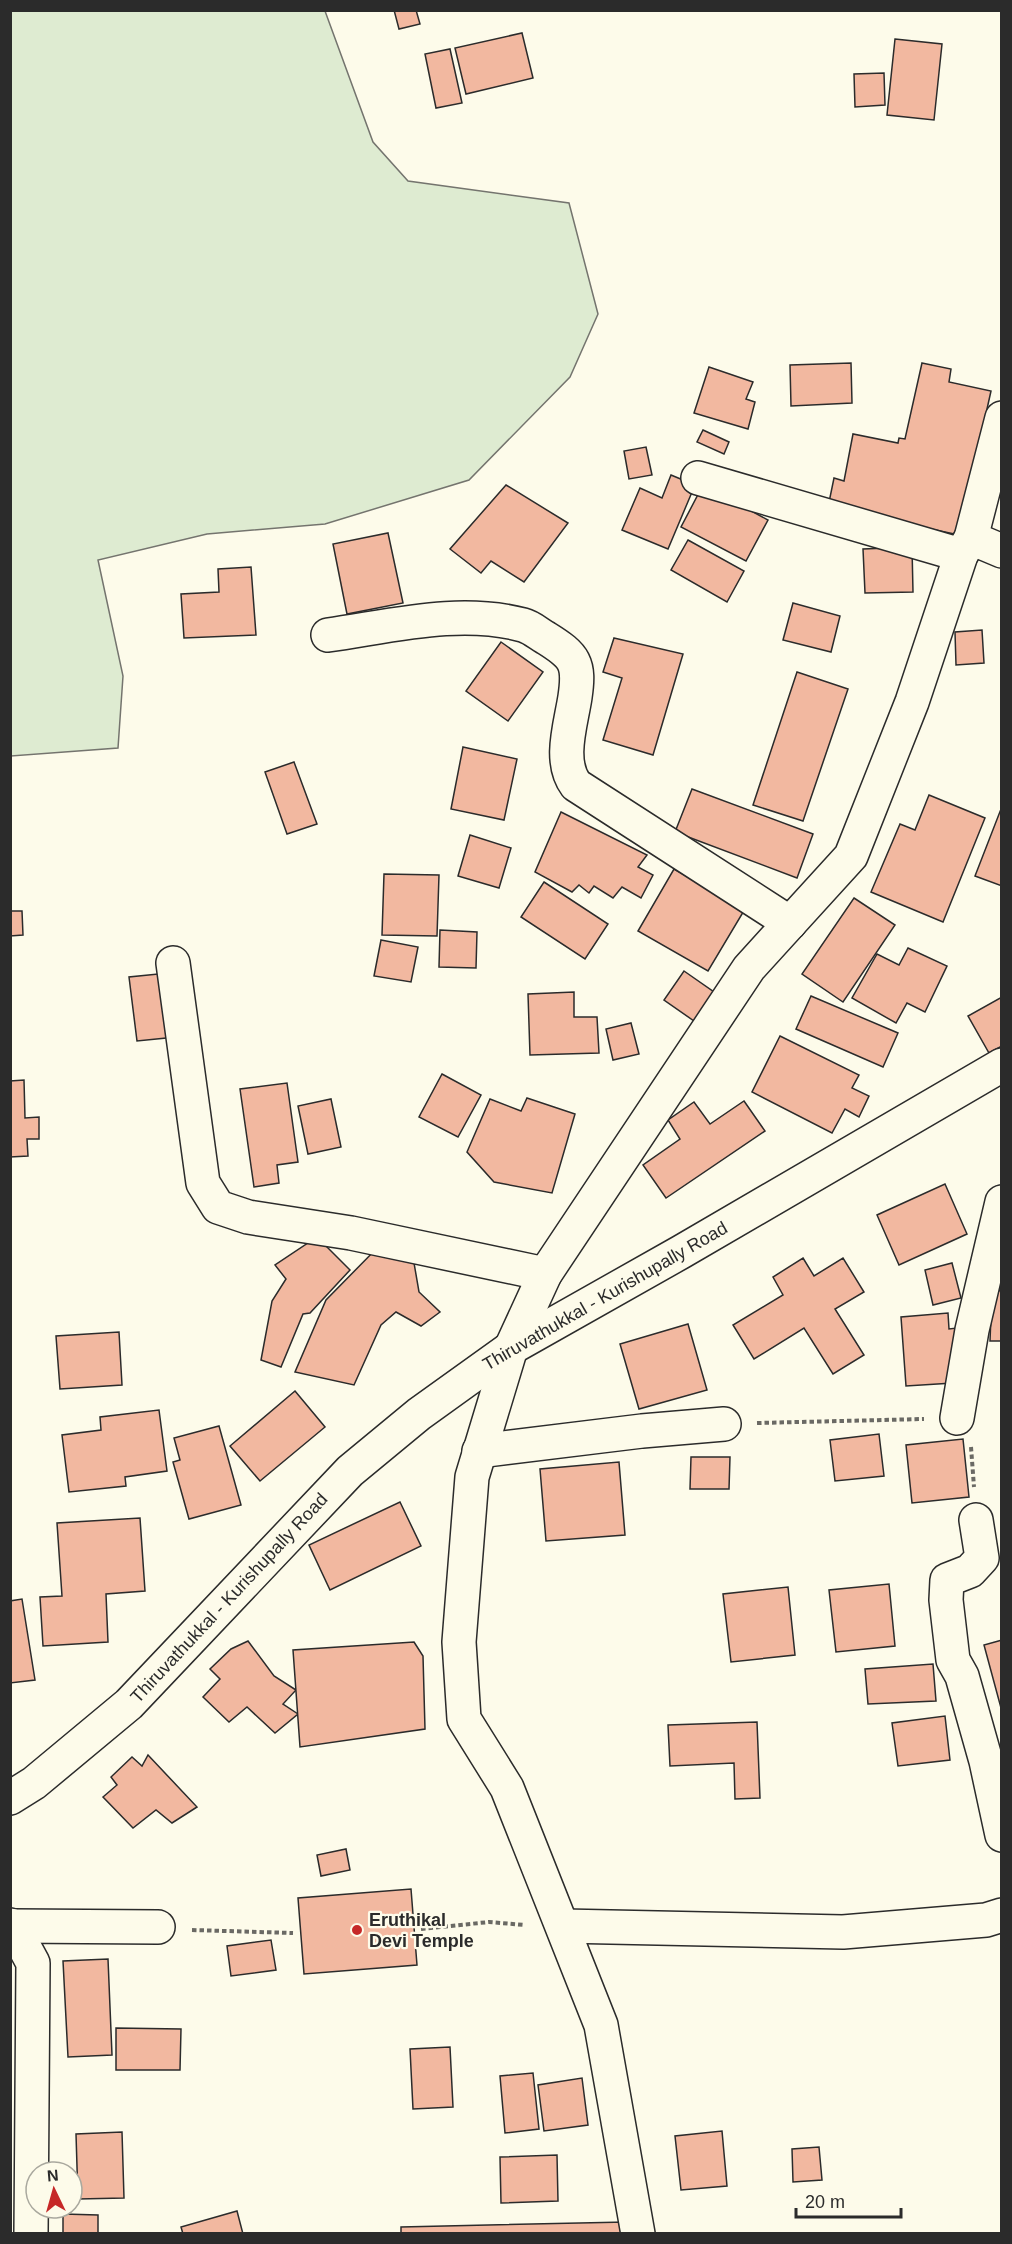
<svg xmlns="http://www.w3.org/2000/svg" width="1012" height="2244" viewBox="0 0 1012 2244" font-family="Arial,sans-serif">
<rect width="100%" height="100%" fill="#fdfbea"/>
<!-- green -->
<path fill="#deebd1" stroke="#74746e" stroke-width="1.5" d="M11 10 325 11 373 142 408 181 569 203 598 314 570 377 469 480 325 524 207 534 98 560 123 676 118 748 11 756Z"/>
<!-- building -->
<g fill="#f2b8a0" stroke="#2b2b2b" stroke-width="1.5">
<path d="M394 10H416L420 24 399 29Z"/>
<path d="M522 33 533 78 466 94 455 48Z"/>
<path d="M895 39 942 44 934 120 887 115Z"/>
<path d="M450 49 462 103 436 108 425 54Z"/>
<path d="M884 73 885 105 855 107 854 74Z"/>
<path d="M851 363 852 403 791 406 790 365Z"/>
<path d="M922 363 951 369 949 382 991 391 959 535 856 513 827 512 834 478 844 481 853 434 898 443 899 438 905 439Z"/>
<path d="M709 367 753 382 746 399 755 402 748 429 694 413Z"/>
<path d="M703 430 729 442 724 454 697 442Z"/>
<path d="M646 447 652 475 629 479 624 451Z"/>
<path d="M671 475 695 485 668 549 622 530 640 488 662 498Z"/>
<path d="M506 485 568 523 524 582 491 561 481 573 450 549Z"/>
<path d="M703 485 768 520 746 561 681 527Z"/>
<path d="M388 533 403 603 347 614 333 544Z"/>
<path d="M688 540 744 571 727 602 671 570Z"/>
<path d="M912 547 913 592 865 593 863 549Z"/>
<path d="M251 567 256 635 184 638 181 594 219 592 218 569Z"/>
<path d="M793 603 840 616 831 652 783 640Z"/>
<path d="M982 630 984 663 956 665 955 632Z"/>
<path d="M614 638 683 654 653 755 603 740 622 678 603 672Z"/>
<path d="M501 642 543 672 508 721 466 691Z"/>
<path d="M797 672 848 689 803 821 753 805Z"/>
<path d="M463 747 517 759 504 820 451 809Z"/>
<path d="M294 762 317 824 287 834 265 772Z"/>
<path d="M692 789 813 834 797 878 675 832Z"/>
<path d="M929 795 985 818 943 922 871 892 900 824 915 830Z"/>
<path d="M1001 809 1002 810V886L975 876Z"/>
<path d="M561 812 647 855 638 867 653 875 641 898 622 887 613 898 594 886 589 893 579 885 572 892 535 872Z"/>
<path d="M470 835 511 848 499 888 458 876Z"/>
<path d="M674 869 745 909 708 971 638 931Z"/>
<path d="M384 874 439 875 437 936 382 935Z"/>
<path d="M544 882 608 924 585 959 521 917Z"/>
<path d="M854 898 895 925 843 1002 802 974Z"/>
<path d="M10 911H22L23 935 10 936Z"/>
<path d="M440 930 477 932 476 968 439 967Z"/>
<path d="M381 940 418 947 411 982 374 976Z"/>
<path d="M908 948 947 966 925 1012 907 1003 896 1023 852 998 877 954 899 965Z"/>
<path d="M684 971 714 992 694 1021 664 1000Z"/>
<path d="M168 973 176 1037 137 1041 129 977Z"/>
<path d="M574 992V1017H597L599 1053 530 1055 528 994Z"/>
<path d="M811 996 898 1033 883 1067 796 1029Z"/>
<path d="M1002 997V1046L989 1053 968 1016Z"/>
<path d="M631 1023 639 1054 613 1060 606 1029Z"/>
<path d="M780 1036 859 1075 852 1088 869 1096 859 1117 845 1109 832 1133 752 1092Z"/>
<path d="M442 1074 481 1095 458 1137 419 1117Z"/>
<path d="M24 1080 25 1118 39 1117V1139H27L28 1156 10 1157V1081Z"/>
<path d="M287 1083 298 1162 277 1165 279 1183 254 1187 240 1089Z"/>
<path d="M527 1098 575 1114 552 1193 494 1182 467 1152 490 1099 521 1111Z"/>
<path d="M331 1099 341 1147 308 1154 298 1106Z"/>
<path d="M744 1101 765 1131 666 1198 643 1165 680 1139 668 1120 694 1102 710 1124Z"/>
<path d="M945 1184 967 1234 899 1265 877 1215Z"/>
<path d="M317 1237 350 1270 310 1313 303 1314 281 1367 261 1360 272 1301 286 1279 275 1265Z"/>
<path d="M380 1245 413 1257 419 1292 440 1312 421 1326 396 1312 381 1325 354 1385 295 1372 326 1300Z"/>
<path d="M803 1258 814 1276 843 1258 864 1292 835 1309 864 1355 833 1374 804 1328 754 1359 733 1325 783 1295 773 1277Z"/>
<path d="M952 1263 961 1298 933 1305 925 1270Z"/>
<path d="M992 1290 1002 1291V1341H990Z"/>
<path d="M948 1313 949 1329 957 1328 953 1383 906 1386 901 1317Z"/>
<path d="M688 1324 707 1390 639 1409 620 1344Z"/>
<path d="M119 1332 122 1385 60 1389 56 1336Z"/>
<path d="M295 1391 325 1427 260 1481 230 1446Z"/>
<path d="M159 1410 167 1471 125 1477 126 1486 69 1492 62 1435 101 1430 100 1417Z"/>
<path d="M219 1426 241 1505 189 1519 173 1462 180 1460 174 1438Z"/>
<path d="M879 1434 884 1476 835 1481 830 1440Z"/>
<path d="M963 1439 969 1497 912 1503 906 1445Z"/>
<path d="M691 1457H730L729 1489H690Z"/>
<path d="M619 1462 625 1535 546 1541 540 1469Z"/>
<path d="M400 1502 421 1546 330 1590 309 1545Z"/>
<path d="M140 1518 145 1591 106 1594 108 1642 43 1646 40 1597 62 1596 57 1523Z"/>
<path d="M889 1584 895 1646 836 1652 829 1590Z"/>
<path d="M788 1587 795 1655 731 1662 723 1594Z"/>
<path d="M22 1599 35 1680 10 1683V1601Z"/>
<path d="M1002 1640V1708H1001L984 1645Z"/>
<path d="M248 1641 274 1676 296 1690 283 1704 298 1714 275 1733 247 1707 229 1722 203 1697 220 1679 210 1669 231 1649Z"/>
<path d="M414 1642 423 1656 425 1729 300 1747 293 1650Z"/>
<path d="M933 1664 936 1701 868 1704 865 1669Z"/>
<path d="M945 1716 950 1760 898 1766 892 1723Z"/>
<path d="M757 1722 760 1798 735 1799 734 1763 670 1766 668 1725Z"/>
<path d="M148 1755 197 1807 172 1823 156 1810 133 1828 103 1797 117 1785 111 1777 132 1757 142 1766Z"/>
<path d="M346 1849 350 1870 321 1876 317 1855Z"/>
<path d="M411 1889 417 1965 304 1974 298 1898Z"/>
<path d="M271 1940 276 1970 231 1976 227 1946Z"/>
<path d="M108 1959 112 2055 68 2057 63 1961Z"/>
<path d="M116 2028 181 2029 180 2070H116Z"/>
<path d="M450 2047 453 2107 413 2109 410 2049Z"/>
<path d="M533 2073 539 2129 505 2133 500 2076Z"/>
<path d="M582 2078 588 2125 544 2131 538 2085Z"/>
<path d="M722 2131 727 2186 681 2190 675 2136Z"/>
<path d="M122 2132 124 2198 78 2199 76 2134Z"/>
<path d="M819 2147 822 2180 793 2182 792 2149Z"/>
<path d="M557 2155 558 2201 501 2203 500 2157Z"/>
<path d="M237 2211 243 2234H183L181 2227Z"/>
<path d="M63 2214 98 2215V2234H63Z"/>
<path d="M626 2222V2234H401V2227Z"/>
</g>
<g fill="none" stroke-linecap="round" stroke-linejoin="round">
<defs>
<g id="minor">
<path d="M698 478 961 555"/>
<path d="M971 538 1002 551"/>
<path d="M328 635C392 626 460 608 523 625 531 627 539 634 546 638 575 656 580 663 575 697 571 724 558 761 576 785L790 923"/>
<path d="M173 963 203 1183 218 1207 248 1217 351 1233 545 1274"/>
<path d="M957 1418 972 1330 1002 1202"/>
<path d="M479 1451 642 1431 724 1424"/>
<path d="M976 1520 982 1558 970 1571 947 1580 946 1600 953 1660 962 1676 986 1761 1002 1835"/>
<path d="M10 1925 13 1926 33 1963 31 2234"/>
<path d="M13 1926 158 1927"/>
<path d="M563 1926 843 1932 986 1920 1002 1915"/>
<path d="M638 2234 601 2025 507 1788 464 1719 459 1642 472 1477 511 1348 545 1274 749 968 851 856 912 702 961 555 971 538 1002 418"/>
</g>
<path id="major" d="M10 1798 34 1783 129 1704 350 1471 419 1414 511 1348 681 1252 1002 1065"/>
</defs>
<!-- minor casing -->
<use href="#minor" stroke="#2b2b2b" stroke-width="36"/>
<!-- major casing -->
<use href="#major" stroke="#2b2b2b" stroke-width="36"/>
<!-- path -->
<g stroke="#6a6964" stroke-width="4" stroke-dasharray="4.5 3" stroke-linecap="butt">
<path d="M757 1423 924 1419"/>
<path d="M971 1447 974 1487"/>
<path d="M421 1929 489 1922 525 1925"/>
<path d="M192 1930 293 1933"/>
</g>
<!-- minor -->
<use href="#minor" stroke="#fdfbea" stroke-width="33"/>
<!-- major -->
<use href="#major" stroke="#fdfbea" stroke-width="33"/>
</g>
<!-- markers -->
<circle fill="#c62828" stroke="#fdfbea" stroke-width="2" cx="357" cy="1930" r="6"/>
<g text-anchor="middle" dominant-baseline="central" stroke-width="4.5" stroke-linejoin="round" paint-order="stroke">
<!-- street labels -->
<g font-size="18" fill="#2b2b2b" stroke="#fdfbea">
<text transform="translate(605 1296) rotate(-30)">Thiruvathukkal - Kurishupally Road</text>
<text transform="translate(229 1598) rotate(-47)">Thiruvathukkal - Kurishupally Road</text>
</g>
<!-- poi labels -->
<g font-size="18" font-weight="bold" fill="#2b2b2b" stroke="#fdfbea" text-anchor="start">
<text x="369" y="1920">Eruthikal<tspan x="369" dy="21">Devi Temple</tspan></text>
</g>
</g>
<!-- border -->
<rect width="1012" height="2244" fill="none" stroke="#2b2b2b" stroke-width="24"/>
<!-- north arrow -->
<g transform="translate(54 2190) rotate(355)"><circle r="28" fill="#fdfbea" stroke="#a9a89e" stroke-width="1.5"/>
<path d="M0-4.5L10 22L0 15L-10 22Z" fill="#c62828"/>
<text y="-9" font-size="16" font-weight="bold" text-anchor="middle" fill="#2b2b2b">N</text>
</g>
<!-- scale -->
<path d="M796 2208v9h105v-9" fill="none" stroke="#2b2b2b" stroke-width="3"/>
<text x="805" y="2208" font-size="18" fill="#2b2b2b" stroke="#fdfbea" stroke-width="4.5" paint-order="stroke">20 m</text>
</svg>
